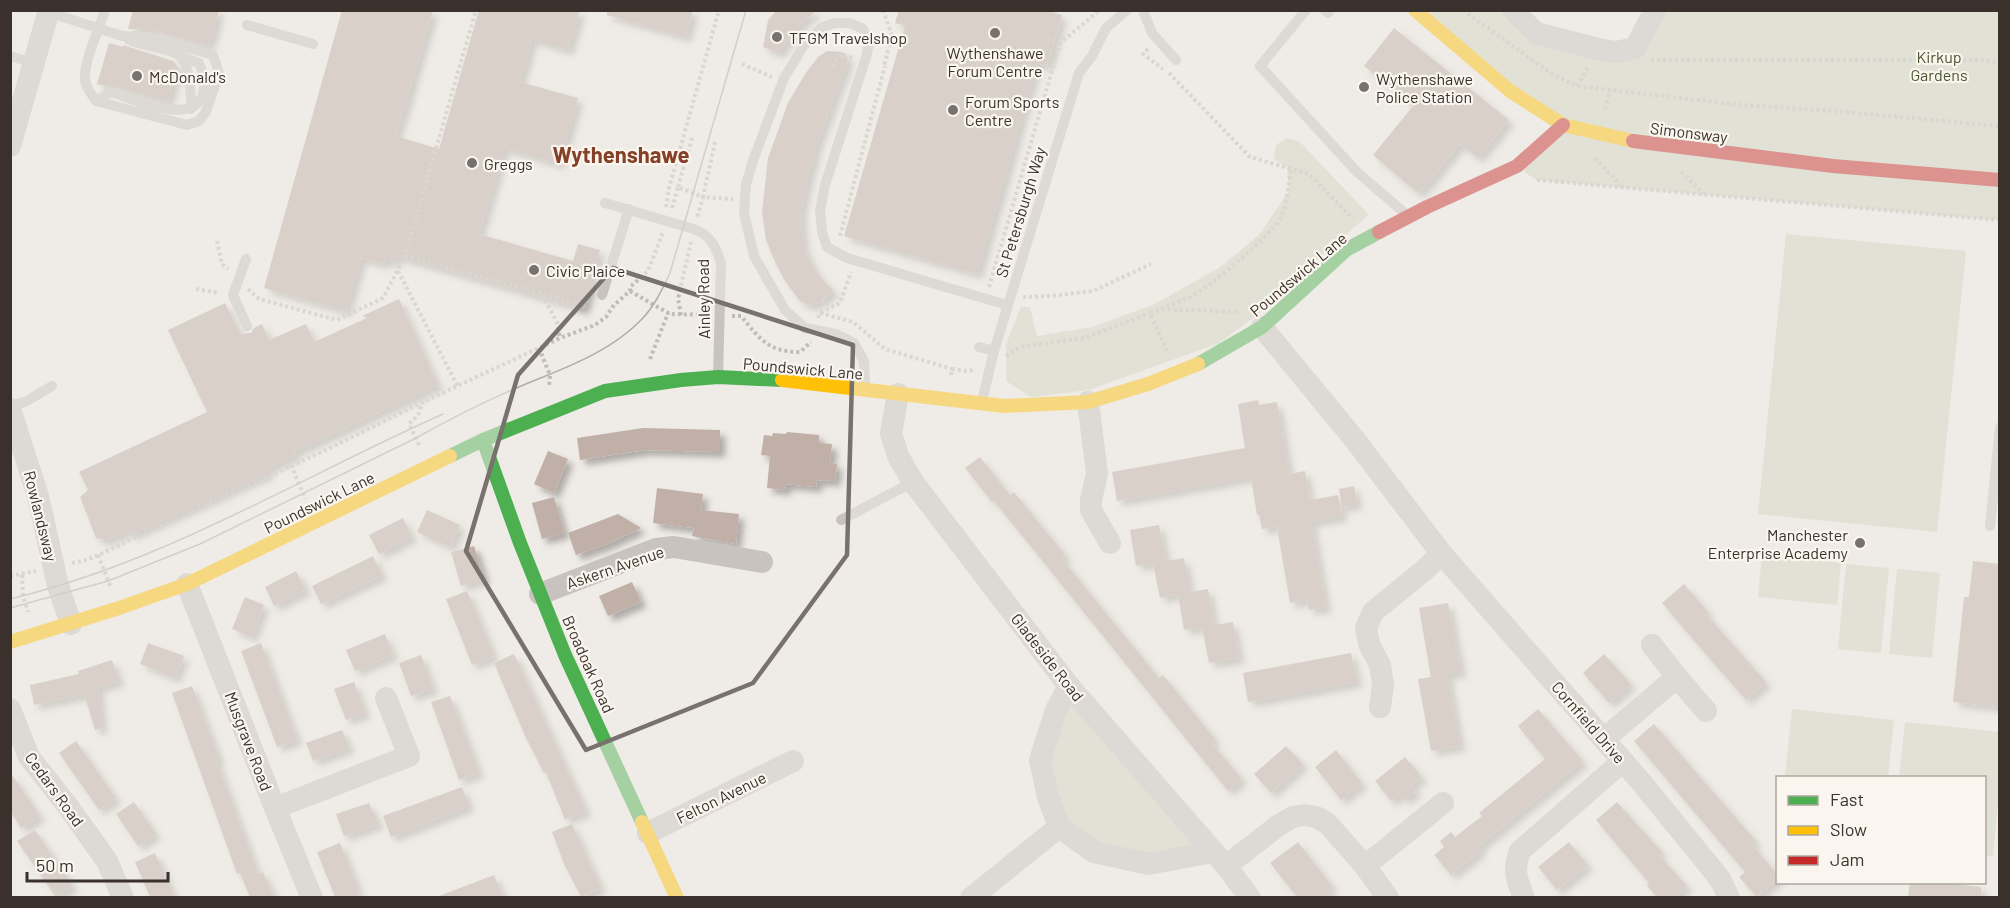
<svg xmlns="http://www.w3.org/2000/svg" width="2010" height="908" viewBox="0 0 2010 908" font-family="Barlow,sans-serif">
<defs>
<filter id="shadow"><feDropShadow dx="5.5" dy="5.5" stdDeviation="3" flood-color="#0004"/></filter>
</defs>
<rect width="100%" height="100%" fill="#efebe6"/>
<!-- green -->
<g fill="#d0d4c1">
<path d="M1415 11H1513L1516 15 1616 52 1655 11H1999V220L1536 180 1517 166 1562 125Z"/>
<path d="M1287 138 1300 142 1369 215 1313 263 1260 313 1219 343 1089 390 1031 397 1006 381V344L1021 307H1030L1037 336 1093 327 1155 304 1219 268 1259 235 1289 191 1287 167 1274 159 1276 145Z"/>
<path d="M1786 234 1966 251 1937 532 1758 514Z"/>
<path d="M1762 555 1841 563 1837 605 1758 597Z"/>
<path d="M1846 564 1889 568 1881 653 1838 649Z"/>
<path d="M1897 569 1940 573 1932 658 1889 654Z"/>
<path d="M1069 686 1213 852 1148 864 1059 827 1048 734Z"/>
<path d="M1792 709 1894 720 1888 777H1785Z"/>
<path d="M1905 722 1999 732V791L1993 856 1985 855 1984 778 1899 777Z"/>
</g>
<!-- building -->
<g fill="#c1b0a8" filter="url(#shadow)">
<path d="M133 10H219L209 46 153 30 128 29Z"/>
<path d="M342 10H433L396 136 439 149 479 10H580L568 50 532 39 520 82 578 98 559 164 504 148 479 234 573 261 578 244 600 250 583 309 397 256 396 262 385 259 384 264 361 258 346 311 264 288Z"/>
<path d="M607 10H693L686 37 607 15Z"/>
<path d="M777 10H817L797 27 779 53 763 47 768 20Z"/>
<path d="M899 10H1046L1062 15 1047 66 1037 63 977 274 844 236 905 26 895 23Z"/>
<path d="M1394 28 1509 120 1478 158 1460 144 1423 189 1417 192 1373 155 1413 106 1364 66Z"/>
<path d="M109 43 123 47V45L173 61 178 67 168 101 149 97 113 85 106 86 97 84Z"/>
<path d="M827 51 842 52 846 54 848 60 817 144 805 190 801 213 803 244 808 257 819 276 834 291 821 301 811 306 800 301 785 281 776 264 766 240 762 212 768 158 788 103 805 74 818 57Z"/>
<path d="M399 299 438 385 294 452 296 455 267 468 269 473 131 535 129 530 107 540 96 538 80 497 88 490 79 472 207 412 168 330 225 303 240 334 251 333 254 328 262 324 269 340 306 324 314 342 367 318 362 316Z"/>
<path d="M1258 400 1259 405 1277 402 1289 474 1305 471 1310 500 1338 495 1342 516 1311 522 1326 607 1309 610 1307 600 1290 603 1277 527 1262 529 1259 515H1257L1251 477 1117 501 1112 472 1245 448 1238 404Z"/>
<path d="M643 428 720 430V452L645 450 580 460 577 438Z"/>
<path d="M787 432 819 435V443L832 444 830 463 837 464 835 481 817 480 816 487 786 484 785 490 767 488 770 456 761 455 764 435 772 436 773 433 786 434Z"/>
<path d="M548 451 568 459 554 493 534 484Z"/>
<path d="M980 457 1010 495 1014 492 1066 556 1062 559 1159 678 1163 675 1215 739 1211 742 1242 779 1228 791 994 501 992 502 965 468Z"/>
<path d="M1354 486 1357 504 1342 507 1339 489Z"/>
<path d="M657 488 703 494 701 510 739 514 736 544 692 536 694 528 653 523Z"/>
<path d="M554 497 564 533 542 539 532 503Z"/>
<path d="M427 510 460 525 450 547 417 532Z"/>
<path d="M618 514 641 528 607 544 576 555 568 533Z"/>
<path d="M403 518 412 537 379 554 369 535Z"/>
<path d="M1159 525 1166 561 1136 566 1130 530Z"/>
<path d="M474 546 484 579 461 586 451 552Z"/>
<path d="M373 556 382 575 321 604 312 586Z"/>
<path d="M1184 558 1190 592 1208 589 1214 625 1233 622 1239 658 1209 663 1202 627 1184 630 1178 594 1160 598 1153 563Z"/>
<path d="M1973 561 2000 564V707L1953 702 1964 597H1969Z"/>
<path d="M296 571 306 590 274 606 265 587Z"/>
<path d="M632 582 641 602 608 616 599 596Z"/>
<path d="M1684 584 1708 612 1706 614 1766 682 1746 700 1709 658 1662 603Z"/>
<path d="M467 591 494 656 472 665 446 599Z"/>
<path d="M245 597 264 605 252 637 232 629Z"/>
<path d="M1448 603 1461 672 1447 674 1460 746 1431 751 1418 679 1431 677 1419 608Z"/>
<path d="M385 634 393 655 355 671 346 650Z"/>
<path d="M148 643 184 656 175 678 140 664Z"/>
<path d="M261 643 297 740 277 747 241 651Z"/>
<path d="M1351 653 1357 682 1248 702 1243 673Z"/>
<path d="M514 654 586 811 565 820 546 772 544 773 526 738 494 663Z"/>
<path d="M1604 654 1631 684 1609 703 1583 673Z"/>
<path d="M421 655 433 689 411 696 399 663Z"/>
<path d="M112 660 119 681 98 687 102 728 95 730 84 694 34 705 30 685 79 674 78 671Z"/>
<path d="M354 682 365 713 346 720 334 689Z"/>
<path d="M192 686 219 759 216 760 258 874 263 872 274 897H250L240 873 237 874 172 693Z"/>
<path d="M450 696 479 773 459 780 431 702Z"/>
<path d="M1538 709 1583 761 1478 847 1481 850 1451 875 1434 855 1444 847 1440 841 1451 832 1455 837 1482 816 1479 813 1545 759 1518 726Z"/>
<path d="M1654 724 1756 841 1752 845 1778 875V879L1757 897 1739 877 1745 872 1634 741Z"/>
<path d="M342 730 349 748 313 761 306 743Z"/>
<path d="M76 741 116 798 99 810 59 753Z"/>
<path d="M1286 746 1303 764 1271 793 1254 774Z"/>
<path d="M1336 750 1362 783 1341 800 1315 767Z"/>
<path d="M1405 757 1422 777 1411 785 1416 791 1405 800 1400 794 1391 801 1375 781Z"/>
<path d="M10 772 40 816 21 828 10 811Z"/>
<path d="M462 787 469 806 391 837 383 816Z"/>
<path d="M134 802 156 834 138 846 116 814Z"/>
<path d="M1617 802 1662 852 1659 855 1687 886 1675 897H1657L1647 886 1649 883 1596 820Z"/>
<path d="M369 803 378 824 344 836 336 814Z"/>
<path d="M572 824 601 888 581 897 564 864 552 832Z"/>
<path d="M35 830 73 886 56 897 17 841Z"/>
<path d="M1298 842 1332 886 1328 890 1334 897H1297L1270 863Z"/>
<path d="M1569 842 1588 865 1557 890 1538 867Z"/>
<path d="M340 843 354 878 359 897H335L317 852Z"/>
<path d="M155 853 168 882 174 897H150L135 862Z"/>
<path d="M494 875 503 897H440L439 896Z"/>
<path d="M1910 882H1937L1981 887V897H1908Z"/>
</g>
<g fill="none" stroke-linecap="round" stroke-linejoin="round">
<!-- path -->
<g stroke="#c1bcb7" stroke-width="4" stroke-dasharray="3 3" stroke-linecap="butt">
<path d="M883 10 892 36 884 66"/>
<path d="M1463 10 1552 74 1577 86 1741 105 1834 111 2000 126"/>
<path d="M1047 39 1060 43 1100 10"/>
<path d="M1148 49 1143 54 1163 69"/>
<path d="M1651 60H1984L2000 64"/>
<path d="M742 64 772 77"/>
<path d="M833 67 841 54 853 58"/>
<path d="M1169 73 1250 157 1309 174 1353 219"/>
<path d="M1577 86 1589 66"/>
<path d="M1605 109 1610 91"/>
<path d="M715 142 703 197 733 199"/>
<path d="M1595 158 1622 187"/>
<path d="M1681 172 1704 194"/>
<path d="M1537 180 2000 220"/>
<path d="M678 187 693 135"/>
<path d="M666 207 669 188 719 10"/>
<path d="M672 208 678 187 703 197 697 218"/>
<path d="M840 236 885 66"/>
<path d="M217 241 222 264 228 269"/>
<path d="M405 256 512 285 587 307 589 301"/>
<path d="M398 271 458 387"/>
<path d="M989 287 1060 43"/>
<path d="M196 289 219 293"/>
<path d="M248 289 259 299 337 320 383 298 405 256 476 10"/>
<path d="M630 291 670 314 707 315"/>
<path d="M542 295 557 322 560 338"/>
<path d="M1023 297 1050 296 1093 291 1151 264"/>
<path d="M821 301 834 306"/>
<path d="M1161 309C1174 303 1188 299 1199 292 1217 280 1272 235 1281 217 1287 203 1289 183 1291 168"/>
<path d="M820 313 853 322 885 349 952 369"/>
<path d="M681 315 678 299 691 242"/>
<path d="M732 316H741C760 339 768 352 800 352L811 342"/>
<path d="M818 318 820 313 840 303 851 272"/>
<path d="M539 348 550 375 549 387"/>
<path d="M1167 351 1150 313 1161 309 1240 312"/>
<path d="M1006 356 1020 347 1085 338 1150 313"/>
<path d="M650 359 668 313"/>
<path d="M951 375 952 369 966 371 976 370"/>
<path d="M419 445 409 424 418 415 423 402"/>
<path d="M291 465 305 499"/>
<path d="M98 555 111 588"/>
<path d="M72 563 87 560 326 450 423 402 560 338 595 325 606 317 614 305 630 291V287L648 271 663 232"/>
<path d="M22 575 23 596 28 612"/>
<path d="M10 576 36 571"/>
</g>
<!-- lane -->
<g stroke="#c8c3be" stroke-width="10">
<path d="M1143 10 1152 33 1176 60"/>
<path d="M1306 10 1260 66 1357 172 1407 215"/>
<path d="M1325 10 1328 13 1330 10"/>
<path d="M48 12 122 36 151 37 213 55 219 73 206 112 199 121 187 125 96 101C92 95 88 90 86 84 80 68 100 28 105 10"/>
<path d="M247 25 313 44"/>
<path d="M128 39C141 46 168 48 178 55 191 64 191 94 191 109"/>
<path d="M10 56 34 63"/>
<path d="M96 101 111 92C133 99 193 127 203 94 206 82 204 73 199 63L178 55"/>
<path d="M605 203 694 229C711 236 716 246 721 264L718 376"/>
<path d="M246 259 233 295 247 326"/>
<path d="M602 295 629 209"/>
<path d="M979 347 994 351"/>
<path d="M865 386 864 361 854 343 836 334 805 328 785 310 754 256 744 213 746 184 754 158 784 78 804 45 821 28 834 23H849L862 28 869 39 867 54 825 185 820 211 822 232 827 247 847 258 1007 305"/>
<path d="M982 401 994 351 1079 73 1092 56 1106 28 1127 10"/>
<path d="M10 406 25 402 52 386"/>
<path d="M841 520 913 482"/>
<path d="M1990 526 2000 427"/>
</g>
<!-- street -->
<g stroke="#c8c3be" stroke-width="22">
<path d="M1513 10 1536 33 1598 49 1616 52 1635 48 1655 10"/>
<path d="M10 146 49 10"/>
<path d="M1262 327 1355 440 1441 553 1428 567 1373 612 1366 628 1369 644 1380 665 1383 685 1380 707"/>
<path d="M898 394 891 433 898 456 913 482 1069 686 1226 866 1250 898"/>
<path d="M1088 402 1097 473 1091 500V510L1110 543"/>
<path d="M10 409 38 496 58 586 71 624"/>
<path d="M1441 553 1642 783 1720 879 1729 898"/>
<path d="M187 584 275 808 312 898"/>
<path d="M540 594 656 549 674 547 762 562"/>
<path d="M1652 645 1677 677"/>
<path d="M1069 686 1056 710 1040 760 1048 797 1059 827 1094 852 1148 864 1213 852"/>
<path d="M10 709 29 757 67 805 107 861 123 898"/>
<path d="M1604 739 1677 677 1706 711"/>
<path d="M275 808 409 756 386 698"/>
<path d="M648 833 793 761"/>
<path d="M1226 866 1279 825 1293 817 1305 815 1316 817 1327 823 1365 866 1388 898"/>
<path d="M1365 866 1443 803"/>
<path d="M971 898 1059 827"/>
<path d="M1524 898C1516 878 1513 871 1520 851L1623 761"/>
</g>
<!-- fast -->
<g stroke="#4caf50" stroke-width="14">
<path d="M1198 364 1262 327 1346 250 1379 232"/>
<path d="M483 440 520 543 565 655 642 822"/>
<path d="M450 456 483 440 605 391 681 380 718 377 782 380"/>
</g>
<!-- slow -->
<g stroke="#ffc107" stroke-width="14">
<path d="M1415 10 1510 91 1563 125 1633 141"/>
<path d="M782 380 1004 406 1088 402 1148 384 1198 364"/>
<path d="M10 642 119 608 187 584 450 456"/>
<path d="M642 822 677 898"/>
</g>
<!-- jam -->
<g stroke="#c62828" stroke-width="14">
<path d="M1633 141 1833 166 2000 180"/>
<path d="M1379 232 1427 207 1517 166 1563 125"/>
</g>
<!-- tram -->
<g stroke="#b0aca8" stroke-width="1.5">
<path d="M10 599C165 562 299 478 443 414"/>
<path d="M10 608 108 581 200 544 416 438C457 415 500 394 543 377 578 363 615 347 641 320 654 307 662 290 670 273L746 10"/>
</g>
</g>
<!-- marked area -->
<path d="M0 0H2010V908H0ZM613 268 853 345 847 555 753 683 586 750 466 551 518 375Z" fill="#efebe6" fill-opacity=".55" fill-rule="evenodd"/>
<path fill="none" stroke="#79716d" stroke-width="4.5" stroke-linejoin="round" d="M613 268 853 345 847 555 753 683 586 750 466 551 518 375Z"/>
<!-- markers -->
<g fill="#79716d" stroke="#faf5ee" stroke-width="2">
<circle cx="995" cy="33" r="6"/>
<circle cx="777" cy="37" r="6"/>
<circle cx="137" cy="76" r="6"/>
<circle cx="1364" cy="87" r="6"/>
<circle cx="953" cy="110" r="6"/>
<circle cx="472" cy="163" r="6"/>
<circle cx="534" cy="270" r="6"/>
<circle cx="1860" cy="543" r="6"/>
</g>
<g text-anchor="middle" dominant-baseline="central" stroke-width="4.5" stroke-linejoin="round" paint-order="stroke">
<!-- poi labels -->
<g font-size="16" fill="#3a302c" stroke="#faf5ee" text-anchor="start">
<text x="789" y="37">TFGM Travelshop</text>
<text x="995" y="52" text-anchor="middle">Wythenshawe<tspan x="995" dy="18">Forum Centre</tspan></text>
<text x="149" y="76">McDonald's</text>
<text x="1376" y="78">Wythenshawe<tspan x="1376" dy="18">Police Station</tspan></text>
<text x="965" y="101">Forum Sports<tspan x="965" dy="18">Centre</tspan></text>
<text x="484" y="163">Greggs</text>
<text x="546" y="270">Civic Plaice</text>
<text x="1848" y="534" text-anchor="end">Manchester<tspan x="1848" dy="18">Enterprise Academy</tspan></text>
</g>
<!-- park labels -->
<g font-size="16" fill="#475730" stroke="#faf5ee">
<text x="1939" y="56">Kirkup<tspan x="1939" dy="18">Gardens</tspan></text>
</g>
<!-- street labels -->
<g font-size="16" fill="#3a302c" stroke="#faf5ee">
<text transform="translate(1689 132) rotate(7)">Simonsway</text>
<text transform="translate(1020 212) rotate(-73)">St Petersburgh Way</text>
<text transform="translate(1298 274) rotate(-40)">Poundswick Lane</text>
<text transform="translate(703 299) rotate(-91)">Ainley Road</text>
<text transform="translate(803 368) rotate(5)">Poundswick Lane</text>
<text transform="translate(319 502) rotate(-26)">Poundswick Lane</text>
<text transform="translate(41 516) rotate(76)">Rowlandsway</text>
<text transform="translate(615 567) rotate(-19)">Askern Avenue</text>
<text transform="translate(1048 657) rotate(52)">Gladeside Road</text>
<text transform="translate(589 664) rotate(66)">Broadoak Road</text>
<text transform="translate(1589 722) rotate(49)">Cornfield Drive</text>
<text transform="translate(249 741) rotate(69)">Musgrave Road</text>
<text transform="translate(55 789) rotate(54)">Cedars Road</text>
<text transform="translate(721 797) rotate(-26)">Felton Avenue</text>
</g>
<!-- district labels -->
<g font-size="22" font-weight="bold" fill="#854128" stroke="#faf5ee">
<text x="621" y="154">Wythenshawe</text>
</g>
</g>
<!-- border -->
<rect width="2010" height="908" fill="none" stroke="#3a302c" stroke-width="24"/>
<!-- legend -->
<rect x="1776" y="776" width="210" height="108" fill="#faf5ee" stroke="#ada6a0" stroke-width="1.5"/>
<rect x="1788" y="796" width="30" height="9" fill="#4caf50" stroke="#ada6a0" stroke-width="1.5"/>
<text x="1830" y="806" font-size="18" fill="#3a302c">Fast</text>
<rect x="1788" y="826" width="30" height="9" fill="#ffc107" stroke="#ada6a0" stroke-width="1.5"/>
<text x="1830" y="836" font-size="18" fill="#3a302c">Slow</text>
<rect x="1788" y="856" width="30" height="9" fill="#c62828" stroke="#ada6a0" stroke-width="1.5"/>
<text x="1830" y="866" font-size="18" fill="#3a302c">Jam</text>
<!-- scale -->
<path d="M27 872v9h141v-9" fill="none" stroke="#3a302c" stroke-width="3"/>
<text x="36" y="872" font-size="18" fill="#3a302c" stroke="#faf5ee" stroke-width="4.5" paint-order="stroke">50 m</text>
</svg>
